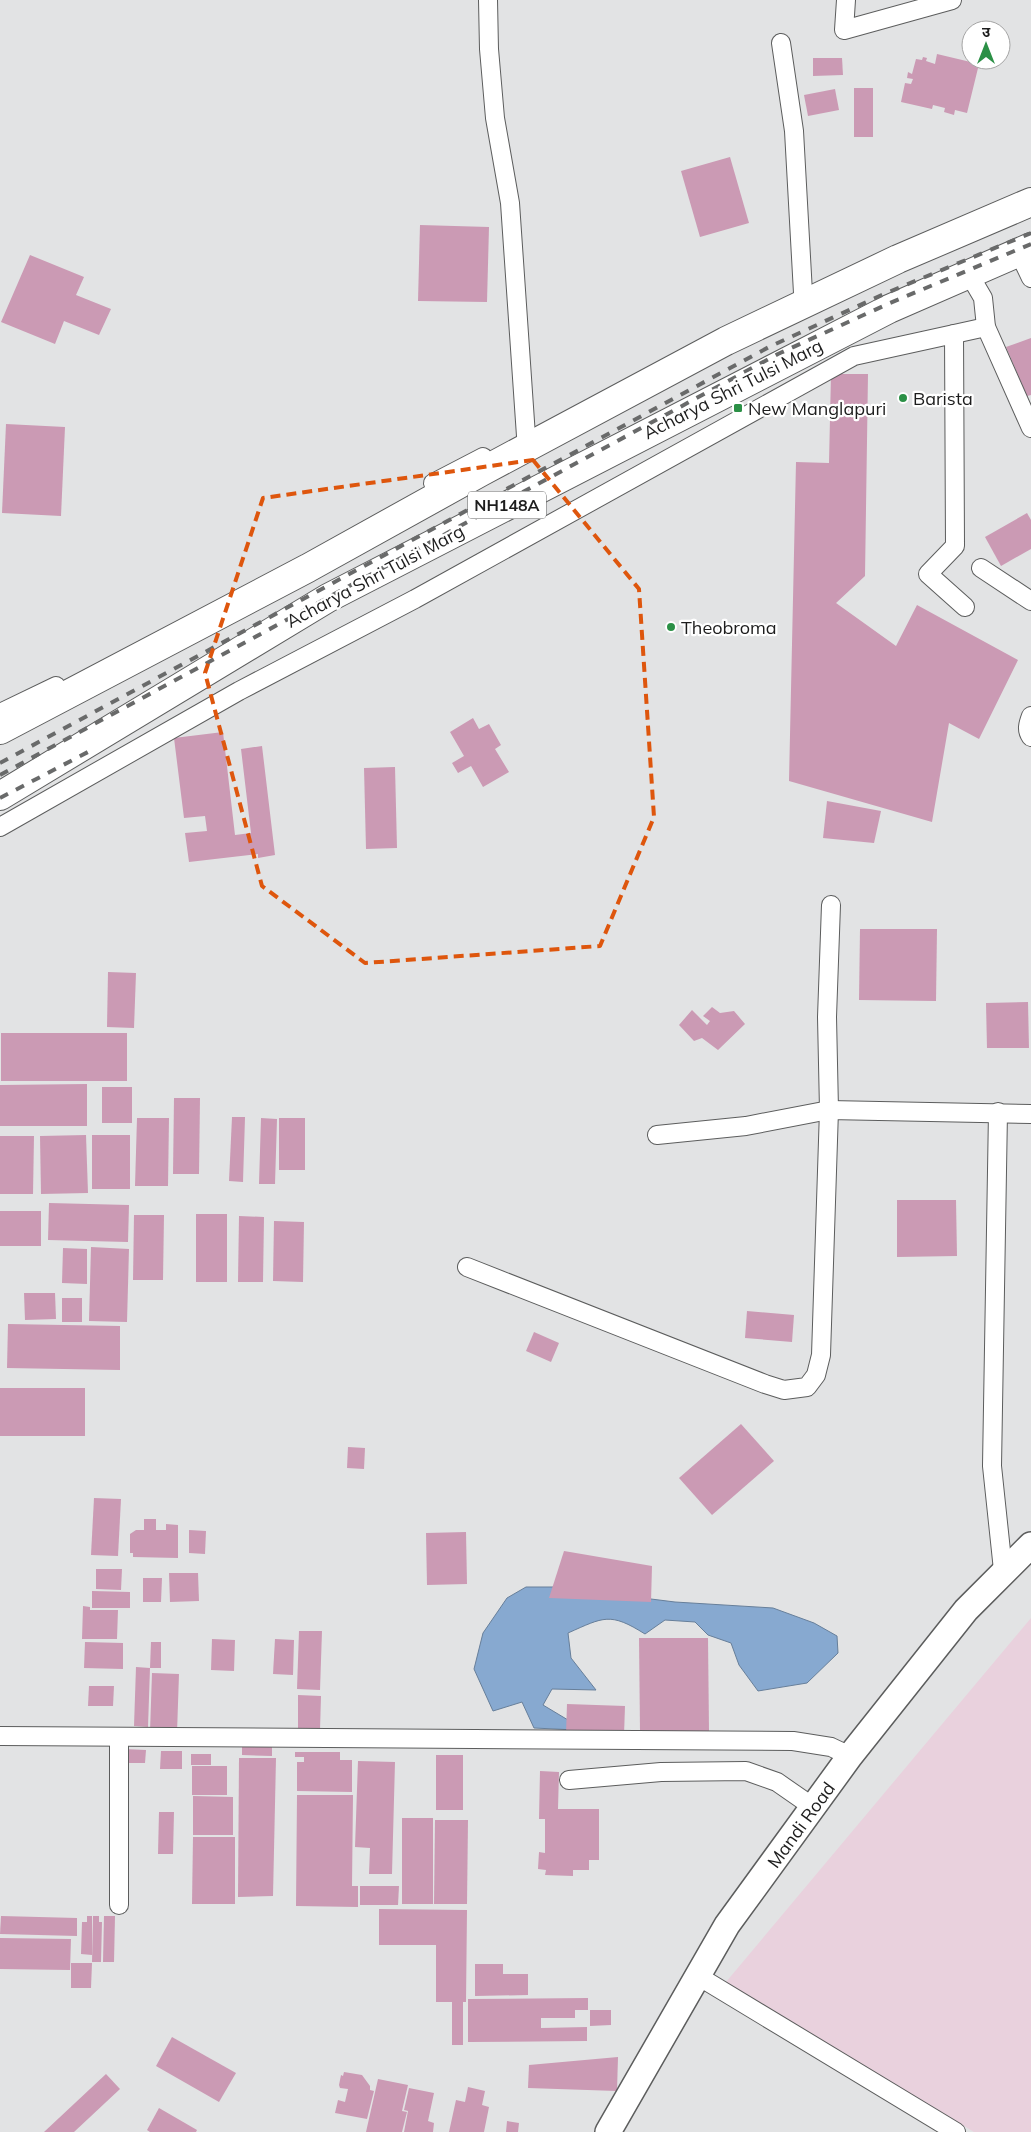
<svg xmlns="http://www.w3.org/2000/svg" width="1031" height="2132" viewBox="0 0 1031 2132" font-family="Mulish,'Noto Sans Devanagari',sans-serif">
<rect width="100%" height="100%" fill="#e2e3e4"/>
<!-- commercial -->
<path fill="#e9d1dd" d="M1031 1618V2132H974L726 1982Z"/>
<!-- water -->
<path fill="#87a9d0" stroke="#677f9a" d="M526 1587H555L675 1602 773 1608 814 1623 837 1636 838 1653 807 1683 758 1691 739 1665 731 1643 708 1635 695 1622 665 1620 645 1634C610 1612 604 1617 568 1633L571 1658 596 1690 552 1689 543 1705 568 1720 576 1730 534 1728 522 1702 493 1711 474 1669 483 1633 507 1598Z"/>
<!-- building -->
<g fill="#cb9ab4">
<path d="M937 54 979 64 967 113 955 110 954 115 944 112 945 108 933 105 932 109 901 102 905 83 911 84 913 79 907 78 908 72 912 74 916 59 922 60 923 57 927 58 926 61 935 64Z"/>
<path d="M813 58H842L843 75 813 76Z"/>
<rect x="854" y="88" width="19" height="49"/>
<path d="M835 89 839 110 808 116 804 95Z"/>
<path d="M730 157 749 223 700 237 681 171Z"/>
<path d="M420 225 489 227 487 302 418 301Z"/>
<path d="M30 255 84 277 76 295 111 309 99 335 64 321 55 344 1 322Z"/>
<path d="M1031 338V395L1027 396 1006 347Z"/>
<path d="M831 374H868L865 576 836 603 896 646 917 605 1018 660 979 739 949 723 932 822 789 781 796 462 829 463Z"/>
<path d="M6 424 65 427 61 516 2 513Z"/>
<path d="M1027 513 1031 520V549L1001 566 985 537Z"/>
<path d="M473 718 479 729 489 724 501 745 495 749 509 772 483 787 471 766 458 773 452 763 464 756 450 732Z"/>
<path d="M223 732 235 835 251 833 241 749 262 746 275 855 258 858V854L189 862 185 833 207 831 205 816 184 818 174 738Z"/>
<path d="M395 767 397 848 366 849 364 768Z"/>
<path d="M827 801 881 811 874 843 823 838Z"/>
<path d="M860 929H937L936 1001 859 1000Z"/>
<path d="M108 972 136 973 134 1028 107 1027Z"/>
<path d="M1028 1002 1029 1048H987L986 1003Z"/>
<path d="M712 1007 720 1013 734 1011 745 1024 718 1050 702 1038 694 1041 679 1025 692 1010 707 1025 710 1021 703 1016Z"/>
<rect x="1" y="1033" width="126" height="48"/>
<path d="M87 1084V1126H0V1085Z"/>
<rect x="102" y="1087" width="30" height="36"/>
<path d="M174 1098H200L199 1174H173Z"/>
<path d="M232 1117H245L243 1182 229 1181Z"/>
<path d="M137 1118H169L168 1186H135Z"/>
<path d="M261 1118 277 1119 275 1184H259Z"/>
<rect x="279" y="1118" width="26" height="52"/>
<path d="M86 1135 88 1193 41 1194 40 1136Z"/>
<rect x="92" y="1135" width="38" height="54"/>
<path d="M0 1136H34L33 1194H0Z"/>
<path d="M897 1200H956L957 1256 897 1257Z"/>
<path d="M49 1203 129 1205 128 1242 48 1240Z"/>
<rect x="0" y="1211" width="41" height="35"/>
<rect x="196" y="1214" width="31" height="68"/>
<path d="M134 1215H164L163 1280H133Z"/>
<path d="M239 1216 264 1217 263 1282H238Z"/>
<path d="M274 1221 304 1222 303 1282 273 1281Z"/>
<path d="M91 1247 129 1249 127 1322 89 1321Z"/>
<path d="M63 1248 87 1249V1284L62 1283Z"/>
<path d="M24 1293H55L56 1319 25 1320Z"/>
<rect x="62" y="1298" width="20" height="24"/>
<path d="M747 1311 794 1315 792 1342 745 1338Z"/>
<path d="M8 1324 120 1326V1370L7 1368Z"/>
<path d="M534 1332 559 1343 551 1362 526 1351Z"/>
<rect x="0" y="1388" width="85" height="48"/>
<path d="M741 1424 774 1461 712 1515 679 1478Z"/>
<path d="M348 1447 365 1448 364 1469 347 1468Z"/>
<path d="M94 1498 121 1499 118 1556 91 1555Z"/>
<path d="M144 1519H156V1530H166V1524L178 1525V1558L133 1557V1553H130V1534L136 1530H144Z"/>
<path d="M189 1530 206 1531 205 1554 189 1553Z"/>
<path d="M466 1532 467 1584 427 1585 426 1533Z"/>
<path d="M564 1551 652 1566 651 1602 549 1598Z"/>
<path d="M96 1569H122L121 1590 96 1589Z"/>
<path d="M169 1573H198L199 1601 170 1602Z"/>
<path d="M143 1578H162L161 1602H143Z"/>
<path d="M92 1591 130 1592V1608H92Z"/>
<path d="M83 1606 90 1607V1610H118L117 1639H82Z"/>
<path d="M299 1631H322L320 1690 297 1689Z"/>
<path d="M639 1638H708L709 1731H640Z"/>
<path d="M212 1639 235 1640 234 1671 211 1670Z"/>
<path d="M275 1639 294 1640 293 1675 273 1674Z"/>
<path d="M85 1642 123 1643V1669L84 1668Z"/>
<path d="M151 1642H161V1668H150Z"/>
<path d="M136 1667 150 1668 148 1727 134 1726Z"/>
<path d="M152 1673 179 1674 177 1733 150 1732Z"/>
<path d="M89 1686H114L113 1706H88Z"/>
<path d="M298 1695 321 1696 320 1730H298Z"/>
<path d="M567 1704 625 1706 624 1735 566 1734Z"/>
<path d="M242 1742 272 1743V1756L242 1755Z"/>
<path d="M124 1749 146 1750 145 1763H124Z"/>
<path d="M161 1751H182V1769H160Z"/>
<path d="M295 1752H340V1760H352V1792L297 1791V1762H304V1757H295Z"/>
<rect x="191" y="1754" width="20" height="11"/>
<rect x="436" y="1755" width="27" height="55"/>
<path d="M239 1758H276L273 1896 238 1897Z"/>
<path d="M358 1761 395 1762 392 1874H369L370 1848 355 1847Z"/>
<rect x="192" y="1766" width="35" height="29"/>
<path d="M540 1771 559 1772 558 1809H599V1860H589V1870H573V1876L545 1875 546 1870 538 1869 539 1852 545 1853V1819H539Z"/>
<path d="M297 1795H353L352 1886H358V1907L296 1906Z"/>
<path d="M193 1796 233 1797V1835H193Z"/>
<path d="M159 1812H174L173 1854H158Z"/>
<rect x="402" y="1818" width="31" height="86"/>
<path d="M435 1820H468L467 1904H434Z"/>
<path d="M193 1837H235V1904H192Z"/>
<path d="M360 1886H399L398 1905H360Z"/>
<path d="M379 1909 467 1910 466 2002H463V2045H452V2002H436V1945H379Z"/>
<path d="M1 1916 77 1918V1936L0 1934Z"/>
<path d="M87 1916H92V1955L81 1954 82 1922H87Z"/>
<path d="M93 1916H99V1922H102L101 1962H92Z"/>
<path d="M104 1916H115L114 1962H103Z"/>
<path d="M0 1938 71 1939 70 1970 0 1969Z"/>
<path d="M71 1963H92L91 1988H71Z"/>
<path d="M475 1964H503V1974H528V1995L475 1996Z"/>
<path d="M588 1998V2010H575V2018H541V2028L587 2027V2041L468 2042V1999Z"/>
<path d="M590 2010H611V2025L590 2026Z"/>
<path d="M172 2037 236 2073 219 2102 156 2066Z"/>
<path d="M618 2057 617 2091 528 2088 529 2065Z"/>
<path d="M344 2072 362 2075 370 2086V2090L374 2091 367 2119 335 2113 338 2100 345 2102 348 2089 340 2088 339 2085 341 2075 343 2076Z"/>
<path d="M106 2074 120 2089 74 2132H44Z"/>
<path d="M378 2079 408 2085 402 2111 407 2112 402 2132H366Z"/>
<path d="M468 2087 485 2091 482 2105 489 2107 484 2132H449L456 2100 465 2102Z"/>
<path d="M409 2088 434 2093 428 2121 434 2123 433 2132H404L408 2111 404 2110Z"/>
<path d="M159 2108 197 2130 196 2132H150L147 2130Z"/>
<path d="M507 2121 519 2123 518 2132H506Z"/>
</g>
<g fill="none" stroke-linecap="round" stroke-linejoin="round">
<defs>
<g id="street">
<path d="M488 0 489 49 495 118 510 203 526 436"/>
<path d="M846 0 844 30 952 0"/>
<path d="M781 43 794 131 803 293"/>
<path d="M1019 253 1031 278"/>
<path d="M969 274 983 298 986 327 1031 428"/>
<path d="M954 334 955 546 928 574 965 607"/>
<path d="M433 483 483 457"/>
<path d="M981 568 1031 601"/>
<path d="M0 713 56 686"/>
<path d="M1031 716C1028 724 1026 730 1031 737"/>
<path d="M0 827 239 691 415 599 854 356 986 327"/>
<path d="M998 1112 992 1466 1003 1570"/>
<path d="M657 1135 746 1126 829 1110 1031 1114"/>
<path d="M467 1267 765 1384 784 1390 807 1387 816 1375 821 1355 829 1110 827 1017 831 905"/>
<path d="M0 1736 793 1741 831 1747 850 1756"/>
<path d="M119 1738V1905"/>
<path d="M569 1780 661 1772 746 1771 777 1782 813 1807"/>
<path d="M698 1976 956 2132"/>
</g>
<path id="secondary" d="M608 2132 727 1925 850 1756 966 1610 1031 1545"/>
<g id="highway">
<path d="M0 730 308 568 481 472 726 341 898 259 1031 202"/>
<path d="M0 796 328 598 889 309 1031 247"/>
</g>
</defs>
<!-- street casing -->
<use href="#street" stroke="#5c5d5d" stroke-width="20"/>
<!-- secondary casing -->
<use href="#secondary" stroke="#5c5d5d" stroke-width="28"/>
<!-- highway casing -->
<use href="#highway" stroke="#5c5d5d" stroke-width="30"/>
<!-- street -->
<use href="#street" stroke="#fff" stroke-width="18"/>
<!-- secondary -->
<use href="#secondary" stroke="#fff" stroke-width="25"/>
<!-- highway -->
<use href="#highway" stroke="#fff" stroke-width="28"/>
<!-- rail -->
<g stroke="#696a6a" stroke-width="4" stroke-dasharray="9 9" stroke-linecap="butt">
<path d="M0 763 769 347 884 294 1031 233"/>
<path d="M0 775 778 354 890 303 1031 244"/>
<path d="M0 798 88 752"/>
</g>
</g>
<!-- marked area -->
<path fill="none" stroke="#de560d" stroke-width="4" stroke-dasharray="10 6" stroke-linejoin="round" d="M533 460 639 589 654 817 600 946 365 963 262 886 205 673 263 498Z"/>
<!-- markers -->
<g fill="#2b9046" stroke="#fff" stroke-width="2">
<circle cx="903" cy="398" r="5"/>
<rect x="733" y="403" width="10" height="10" rx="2.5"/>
<circle cx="671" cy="627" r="5"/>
</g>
<g text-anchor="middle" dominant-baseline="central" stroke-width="4.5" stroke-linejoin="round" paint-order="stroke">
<!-- shield labels -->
<rect fill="#fff" stroke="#616161" stroke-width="1" x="468" y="491.5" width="78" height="27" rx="4"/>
<g font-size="16" font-weight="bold" fill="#1d1d1d">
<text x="507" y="505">NH148A</text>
</g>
<!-- street labels -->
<g font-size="18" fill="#1d1d1d" stroke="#fff">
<text transform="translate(733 389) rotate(-27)">Acharya Shri Tulsi Marg</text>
<text transform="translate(375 576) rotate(-28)">Acharya Shri Tulsi Marg</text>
<text transform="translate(801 1825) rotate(-54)">Mandi Road</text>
</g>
<!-- poi labels -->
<g font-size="18" fill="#1d1d1d" stroke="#fff" text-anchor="start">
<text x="913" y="398">Barista</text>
<text x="748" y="408">New Manglapuri</text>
<text x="681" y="627">Theobroma</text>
</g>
</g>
<!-- north arrow -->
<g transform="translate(986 45)"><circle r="24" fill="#ffffff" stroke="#a5a5a5"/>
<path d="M0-4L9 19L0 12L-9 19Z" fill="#2b9046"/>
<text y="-8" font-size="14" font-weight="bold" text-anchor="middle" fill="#1d1d1d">उ</text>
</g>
</svg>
